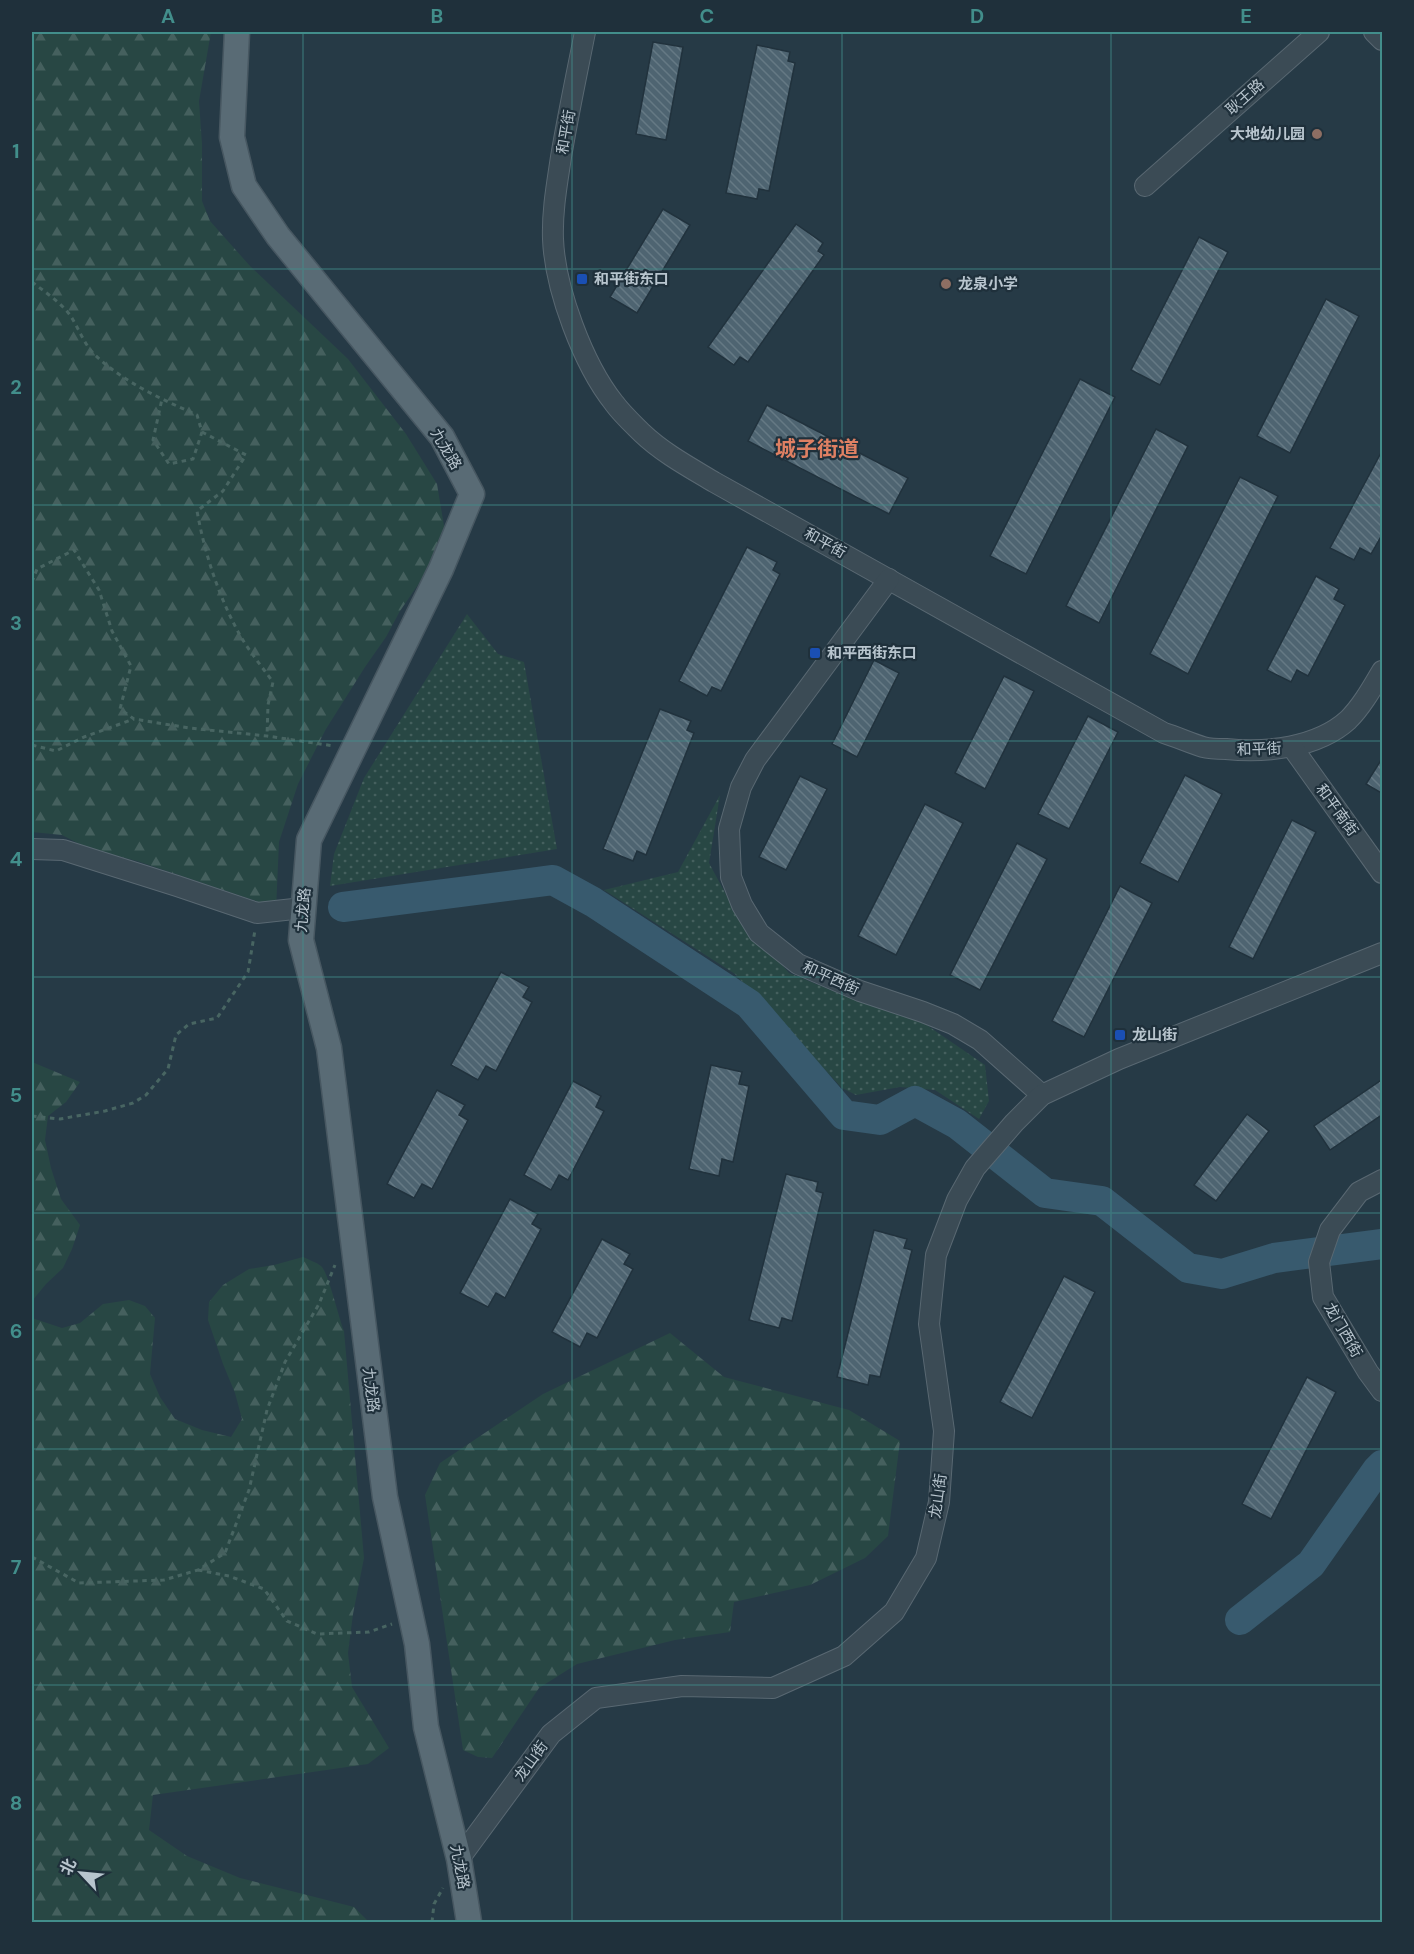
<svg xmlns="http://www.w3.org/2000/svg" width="1414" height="1954" viewBox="0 0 1414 1954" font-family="'DM Sans','Noto Sans SC',sans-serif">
<defs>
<pattern id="forest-firs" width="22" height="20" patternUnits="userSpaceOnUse" patternTransform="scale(1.5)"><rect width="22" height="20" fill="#284744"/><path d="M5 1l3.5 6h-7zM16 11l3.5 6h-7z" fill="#45605e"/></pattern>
<pattern id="park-dots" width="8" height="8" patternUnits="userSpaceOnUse" patternTransform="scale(1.5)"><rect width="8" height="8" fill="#284744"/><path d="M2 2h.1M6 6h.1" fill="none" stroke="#45605e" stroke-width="1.8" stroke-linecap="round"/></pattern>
<pattern id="building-back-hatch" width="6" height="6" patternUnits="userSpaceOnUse" patternTransform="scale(1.5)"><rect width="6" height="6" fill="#4e6471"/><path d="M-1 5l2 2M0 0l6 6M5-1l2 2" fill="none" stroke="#657984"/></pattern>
</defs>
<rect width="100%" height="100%" fill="#263a46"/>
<!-- forest -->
<g fill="url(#forest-firs)">
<path d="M32 32H211L199 101 202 144V201L210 221 250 266 348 359 406 434 437 484 445 532 422 579 400 611 386 637 365 667 326 729 298 784 279 842 276 910 256 901 137 861 89 849 62 835 32 832Z"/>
<path d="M32 1062 80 1082 66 1102 48 1116 45 1140 51 1168 61 1199 80 1225 72 1249 63 1268 46 1284 32 1301Z"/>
<path d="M303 1257C309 1260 316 1262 321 1266 328 1271 339 1319 344 1331L364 1558 353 1614 348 1653 352 1687 389 1748 368 1764 153 1795 149 1830 187 1856 240 1878 354 1907 369 1922H32V1318L62 1328 80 1323 103 1304 129 1300 145 1306 155 1318 150 1374 160 1397 175 1419 202 1430 231 1437 242 1419 235 1393 223 1364 208 1320 209 1302 223 1285 249 1269 274 1265Z"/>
<path d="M670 1333 724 1377 849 1410 900 1441 888 1536 865 1558 810 1585 734 1602 730 1632 675 1640 577 1664 539 1688 492 1758 478 1757 463 1750 425 1495 440 1463 543 1394Z"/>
</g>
<!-- park -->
<g fill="url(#park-dots)">
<path d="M467 614 498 654 524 662 557 849 330 886 334 854 364 778Z"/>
<path d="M720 795 709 863 736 913 789 973 843 995 915 1017 985 1065 989 1101 979 1119 935 1090 900 1087 856 1095 842 1088 735 974 604 890 678 872Z"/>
</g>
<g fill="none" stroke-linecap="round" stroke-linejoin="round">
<!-- river -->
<g stroke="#385a6e" stroke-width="30">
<path d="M343 907 553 880 593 902 749 1004 844 1115 880 1120 915 1101 957 1124 1045 1193 1102 1201 1188 1268 1222 1274 1274 1258 1382 1244"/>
<path d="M1240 1620 1311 1564 1377 1470 1382 1465"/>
</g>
</g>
<!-- building -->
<g fill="url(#building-back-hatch)" stroke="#21323d" stroke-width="1.5">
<path d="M653 42 683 47 666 140 636 134Z"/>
<path d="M757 45 790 52 788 61 795 63 769 191 759 189 757 199 726 193Z"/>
<path d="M663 209 690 225 637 313 610 297Z"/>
<path d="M796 224 823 243 818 251 824 255 748 362 740 357 734 365 708 347Z"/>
<path d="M1199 237 1228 252 1160 385 1131 370Z"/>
<path d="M1326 299 1359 316 1290 453 1257 436Z"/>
<path d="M1080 379 1115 397 1026 574 990 556Z"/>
<path d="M767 405 908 478 889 514 748 441Z"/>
<path d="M1156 429 1188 446 1099 623 1066 606Z"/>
<path d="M1383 449V533L1371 554 1360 548 1354 560 1330 548Z"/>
<path d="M1240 477 1278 496 1188 674 1150 654Z"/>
<path d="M747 547 777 562 773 570 780 574 721 691 712 687 707 696 679 681Z"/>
<path d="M1316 576 1339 589 1334 599 1345 605 1308 676 1297 670 1291 682 1267 670Z"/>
<path d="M874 660 899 673 857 757 832 744Z"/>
<path d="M1004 676 1034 691 985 789 955 773Z"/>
<path d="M660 709 691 721 687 730 694 733 646 855 637 851 633 861 603 849Z"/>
<path d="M1088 716 1118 732 1069 829 1038 814Z"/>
<path d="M1383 757V794L1366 784Z"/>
<path d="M1185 775 1222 794 1178 882 1140 863Z"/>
<path d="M800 776 827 789 786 870 759 857Z"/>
<path d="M925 804 963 823 896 955 858 936Z"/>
<path d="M1292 820 1316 832 1253 959 1229 947Z"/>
<path d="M1017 843 1047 859 980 990 950 975Z"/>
<path d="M1120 886 1152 903 1084 1037 1052 1021Z"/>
<path d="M501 972 529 987 523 997 532 1002 496 1071 486 1066 478 1080 451 1065Z"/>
<path d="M711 1065 742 1072 739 1084 749 1086 733 1162 722 1159 719 1176 689 1169Z"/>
<path d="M1383 1079V1114L1330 1150 1314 1126Z"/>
<path d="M573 1081 601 1096 596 1107 604 1111 568 1180 559 1175 551 1190 524 1175Z"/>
<path d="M437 1090 465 1105 459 1115 468 1120 432 1189 422 1184 414 1198 387 1184Z"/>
<path d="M1247 1114 1269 1131 1216 1201 1194 1185Z"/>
<path d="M786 1174 818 1182 816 1191 823 1193 792 1321 782 1318 779 1328 749 1320Z"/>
<path d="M510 1199 538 1214 532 1224 541 1229 505 1298 496 1293 488 1307 460 1293Z"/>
<path d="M874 1230 907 1239 904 1248 912 1250 880 1377 870 1375 868 1385 837 1377Z"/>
<path d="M602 1239 630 1254 624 1264 633 1269 597 1338 587 1333 580 1347 552 1332Z"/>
<path d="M1064 1276 1095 1292 1032 1418 1000 1402Z"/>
<path d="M1307 1377 1336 1392 1271 1519 1242 1504Z"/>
</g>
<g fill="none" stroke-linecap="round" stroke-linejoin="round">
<defs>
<g id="minor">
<path d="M585 32C577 73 568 115 561 157 557 184 552 211 553 239 555 289 583 364 614 403 622 414 633 424 642 433 663 453 689 467 714 482L1164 733C1177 737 1190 743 1203 747 1210 749 1218 749 1226 749 1266 753 1317 748 1348 720 1362 706 1372 688 1382 671"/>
<path d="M1374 32 1382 40"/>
<path d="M1145 186 1319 32"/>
<path d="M889 579 755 760 741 787 729 829 731 877 742 905 759 933 798 964 860 991 923 1012 953 1024 980 1040 1042 1095"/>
<path d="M1292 747 1382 873"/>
<path d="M32 849 63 850 177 886 257 913 303 908"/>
<path d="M1382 1180 1359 1192 1330 1230 1319 1262 1323 1297 1368 1372 1382 1391"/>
<path d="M459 1859 551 1734 596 1698 682 1686 773 1688 844 1656 894 1612 926 1558 939 1502 944 1431 929 1324 936 1255 957 1200 975 1168 1014 1123 1042 1095 1119 1059 1382 953"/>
</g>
<path id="major" d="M237 32 232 137 244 186 278 236 442 437 472 494 441 569 309 840 301 940 329 1048 385 1497 417 1644 426 1727 459 1859 469 1922"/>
</defs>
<!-- minor casing -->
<use href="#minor" stroke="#596872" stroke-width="22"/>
<!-- major casing -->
<use href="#major" stroke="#475761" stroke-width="27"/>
<!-- path -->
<g stroke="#486562" stroke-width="3" stroke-dasharray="4.5 4.5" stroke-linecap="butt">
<path d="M32 282C45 292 60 302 70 315 78 327 84 344 94 354 123 382 161 399 197 415L202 432 193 459 169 464 153 440 162 399"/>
<path d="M202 432 246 455 223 491 197 511C205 555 219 598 241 637 250 652 262 667 273 682L268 705 267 736"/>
<path d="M32 582 37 569 74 550 99 590 112 631 131 666 120 709 134 719 189 728 267 736 334 746"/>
<path d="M32 745 56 751 84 737 134 719"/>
<path d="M32 1116 60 1119 105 1111 133 1103 146 1095 168 1069 176 1035 189 1024 217 1018 248 972 255 930"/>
<path d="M32 1557 79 1583 164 1580 198 1570 225 1553 249 1490 267 1410 285 1362 319 1304 335 1265"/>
<path d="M198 1570 229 1576 264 1589 287 1621 317 1634 369 1632 392 1624"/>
<path d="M432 1922 434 1904 443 1888"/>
</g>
<!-- minor -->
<use href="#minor" stroke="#3b4b55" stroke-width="20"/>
<!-- major -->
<use href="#major" stroke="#596b75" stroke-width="24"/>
</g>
<!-- grid -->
<path fill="none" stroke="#428e8b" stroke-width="1.5" stroke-opacity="0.55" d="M303 32V1922M572 32V1922M842 32V1922M1111 32V1922M32 269H1382M32 505H1382M32 741H1382M32 977H1382M32 1213H1382M32 1449H1382M32 1685H1382"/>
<!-- markers -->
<g fill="#8d6e63" stroke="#1f303b" stroke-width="2">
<circle cx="1317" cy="134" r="6"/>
<circle cx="946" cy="284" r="6"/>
</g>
<g fill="#1a4fb4" stroke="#1f303b" stroke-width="2">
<rect x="576" y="273" width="12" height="12" rx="3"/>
<rect x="809" y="647" width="12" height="12" rx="3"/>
<rect x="1114" y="1029" width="12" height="12" rx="3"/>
</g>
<g text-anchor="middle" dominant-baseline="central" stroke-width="4.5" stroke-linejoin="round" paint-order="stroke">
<!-- street labels -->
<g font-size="15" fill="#b8c5ce" stroke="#1f303b">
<text transform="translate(1245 97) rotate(-42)">耿王路</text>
<text transform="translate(566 132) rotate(-80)">和平街</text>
<text transform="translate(446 449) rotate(59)">九龙路</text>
<text transform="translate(825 543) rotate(29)">和平街</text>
<text transform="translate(1259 749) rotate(-2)">和平街</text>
<text transform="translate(1337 810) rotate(54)">和平南街</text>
<text transform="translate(303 910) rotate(-85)">九龙路</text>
<text transform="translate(831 978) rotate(24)">和平西街</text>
<text transform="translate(1343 1330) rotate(60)">龙门西街</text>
<text transform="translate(371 1390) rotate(83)">九龙路</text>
<text transform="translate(938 1496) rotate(-82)">龙山街</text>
<text transform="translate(531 1761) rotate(-54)">龙山街</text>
<text transform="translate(460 1867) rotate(79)">九龙路</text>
</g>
<!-- poi labels -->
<g font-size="15" font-weight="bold" fill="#b8c5ce" stroke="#1f303b" text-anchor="start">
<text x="1305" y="134" text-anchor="end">大地幼儿园</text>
<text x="594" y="279">和平街东口</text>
<text x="958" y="284">龙泉小学</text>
<text x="827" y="653">和平西街东口</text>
<text x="1132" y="1035">龙山街</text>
</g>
<!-- district labels -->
<g font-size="21" font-weight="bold" fill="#df8063" stroke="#1f303b">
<text x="817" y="449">城子街道</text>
</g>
</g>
<!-- border -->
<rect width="1414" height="1954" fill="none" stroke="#1f303b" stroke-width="66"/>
<!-- north arrow -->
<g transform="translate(81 1873) rotate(296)" stroke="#1f303b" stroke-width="4.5" paint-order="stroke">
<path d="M0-4.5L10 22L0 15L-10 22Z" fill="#b8c5ce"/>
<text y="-9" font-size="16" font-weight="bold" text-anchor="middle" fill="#b8c5ce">北</text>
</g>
<rect x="33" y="33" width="1348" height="1888" fill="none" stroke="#428e8b" stroke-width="2"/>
<g font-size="20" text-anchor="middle" font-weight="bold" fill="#428e8b">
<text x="168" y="23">A</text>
<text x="437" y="23">B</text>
<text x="707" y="23">C</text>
<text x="977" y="23">D</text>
<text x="1246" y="23">E</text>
<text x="16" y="158">1</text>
<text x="16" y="394">2</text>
<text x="16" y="630">3</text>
<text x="16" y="866">4</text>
<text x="16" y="1102">5</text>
<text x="16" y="1338">6</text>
<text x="16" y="1574">7</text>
<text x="16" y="1810">8</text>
</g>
</svg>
